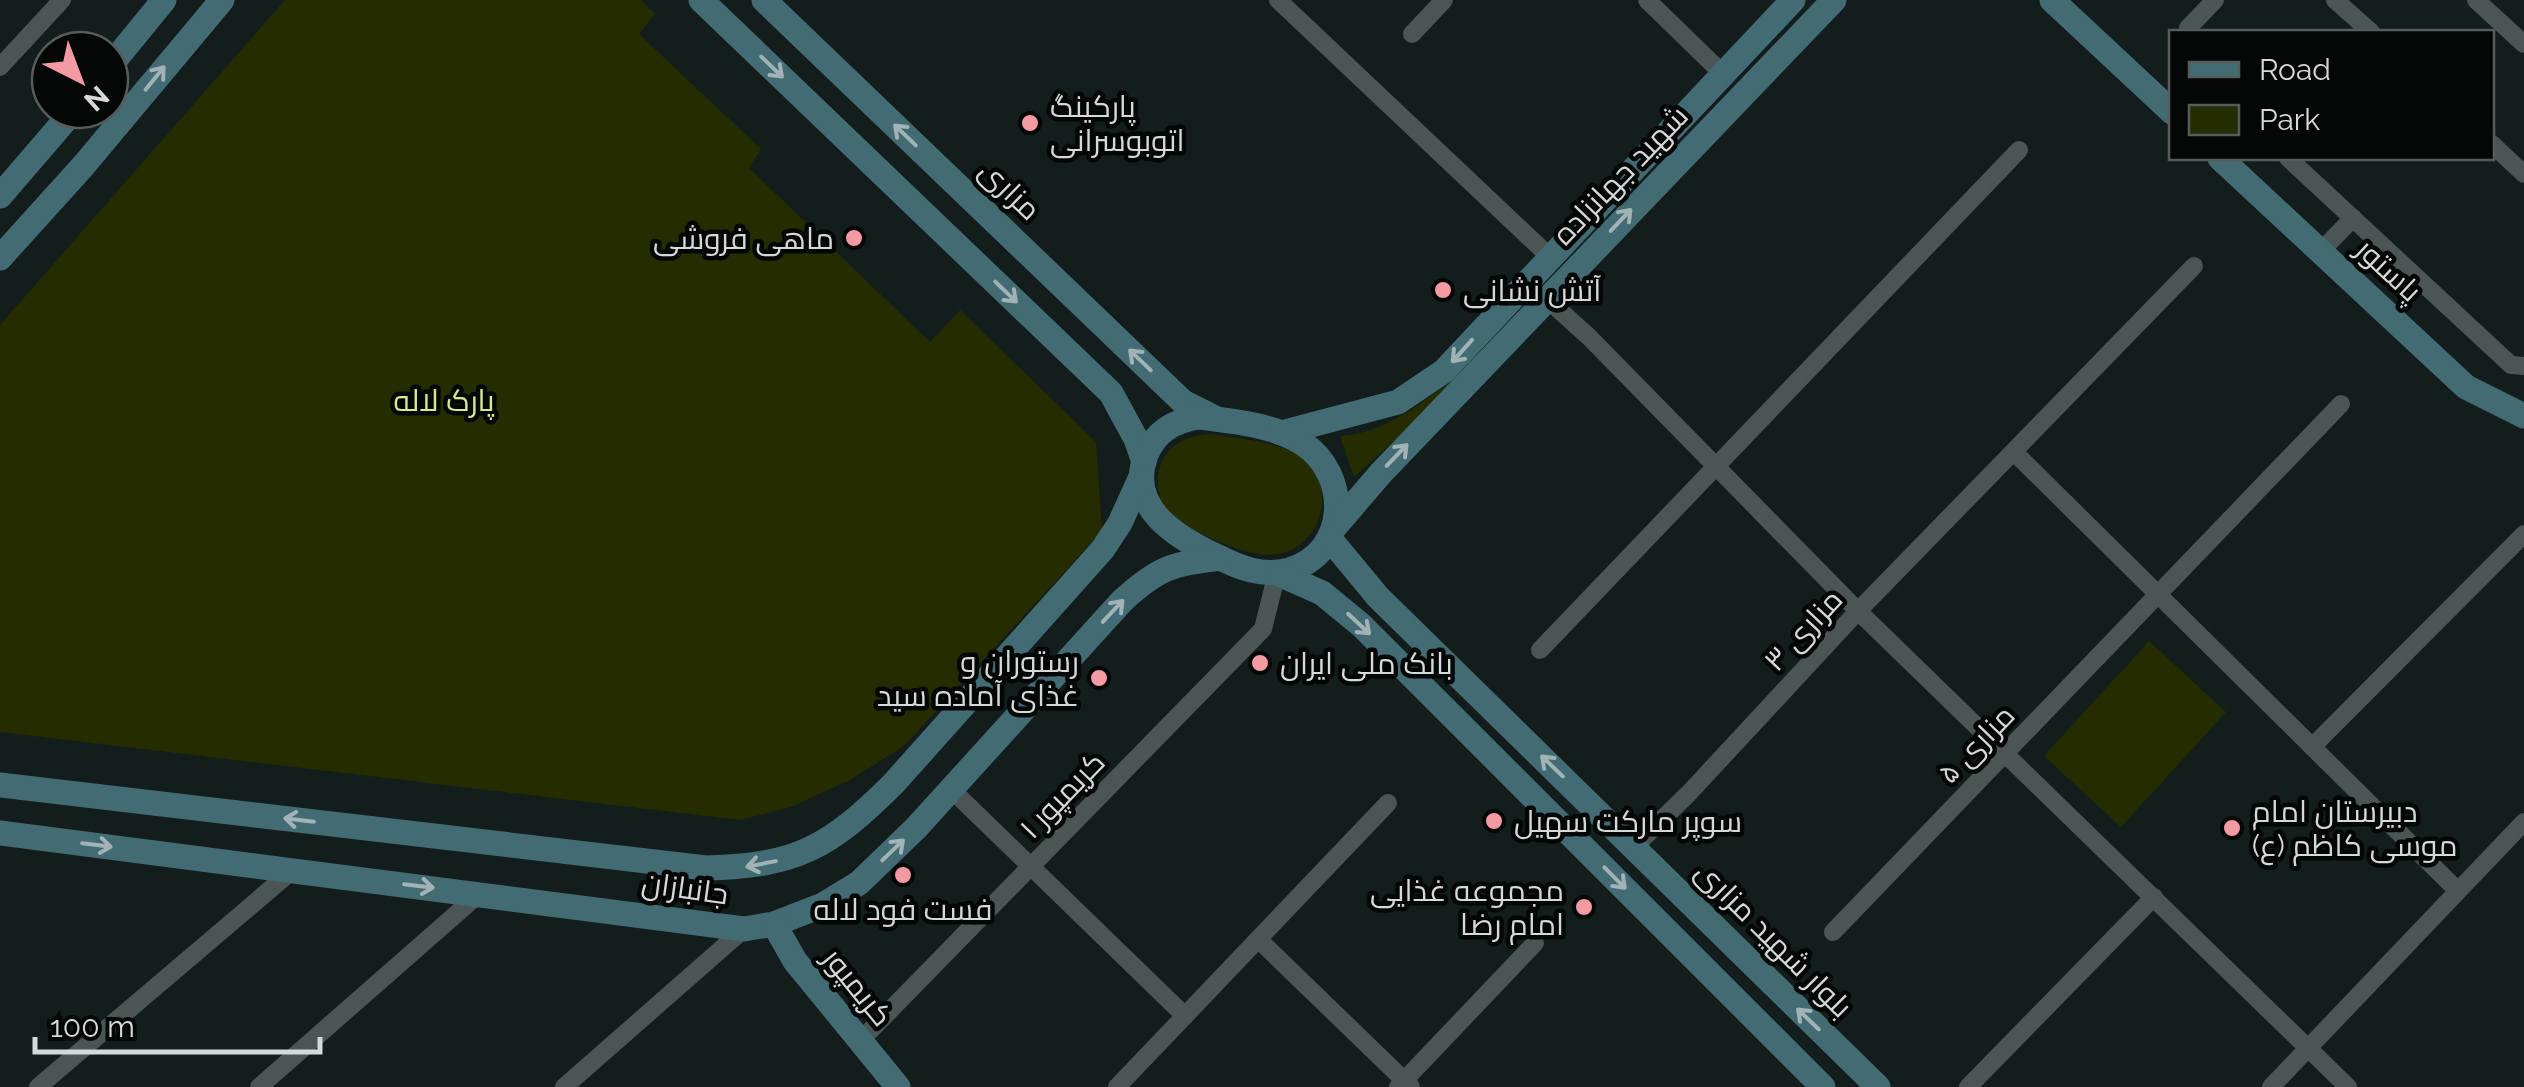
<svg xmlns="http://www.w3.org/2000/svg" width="2524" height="1087" viewBox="0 0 2524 1087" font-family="Raleway,Cairo,sans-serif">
<rect width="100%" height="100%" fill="#131d1c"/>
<!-- green -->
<g fill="#252c00">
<path d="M285 0H641L655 14 639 34 761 149 749 168 930 342 960 310 1096 442 1102 531 904 746 850 780 791 807 740 820 0 732V325Z"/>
<path d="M1469 368 1439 401 1354 477 1340 436C1389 434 1430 395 1469 368Z"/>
<path d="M1212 434C1239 439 1279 441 1301 457 1346 492 1314 564 1258 554 1233 550 1179 528 1164 506 1160 500 1158 491 1158 484 1157 450 1182 435 1212 434Z"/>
<path d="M2149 641 2226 712 2121 827 2044 756Z"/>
</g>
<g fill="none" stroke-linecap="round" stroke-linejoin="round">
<!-- street -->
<g stroke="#4a5554" stroke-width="18">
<path d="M1278 0 1549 256"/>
<path d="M1647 0 1722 73"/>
<path d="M2335 0 2371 32"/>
<path d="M2476 0 2524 44"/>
<path d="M2189 32 2188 28 2215 0"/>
<path d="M1412 34 1444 0"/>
<path d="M0 67 62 0"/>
<path d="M2492 144 2524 174"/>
<path d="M2288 158 2511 365 2524 366"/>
<path d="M2321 251 2353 218"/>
<path d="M1547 299 1589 337 1858 611 2348 1087"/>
<path d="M2015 453 2458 891"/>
<path d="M1540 650 2019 150"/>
<path d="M2312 747 2524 534"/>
<path d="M952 790 1185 1016"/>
<path d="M1634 847 1690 792 1858 611 2194 266"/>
<path d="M1833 932 2341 404"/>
<path d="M1258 939 1411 1087"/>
<path d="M860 1041 1263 629 1277 573"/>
<path d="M38 1087 293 870"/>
<path d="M259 1087 479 894"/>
<path d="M564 1087 744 929"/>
<path d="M1117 1087 1388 803"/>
<path d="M1398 1087 1535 943"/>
<path d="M1968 1087 2154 897"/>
<path d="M2271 1087 2524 822"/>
</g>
<!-- secondary -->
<g stroke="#436b74" stroke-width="25">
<path d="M701 0 1111 393 1136 439 1144 462"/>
<path d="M764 0 1183 402 1217 419"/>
<path d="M2052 0 2172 112"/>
<path d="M110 66 164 0"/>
<path d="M2220 158 2466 387 2524 416"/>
<path d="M0 196 74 110"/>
<path d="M0 258 84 165 222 0"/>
<path d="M1199 417C1232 421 1274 425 1302 443 1351 474 1349 553 1289 570 1262 577 1240 568 1216 556 1176 537 1126 507 1146 455 1156 431 1174 421 1199 417Z"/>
<path d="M1281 433 1398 402 1444 371 1793 0"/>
<path d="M1333 529 1381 473 1834 0"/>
<path d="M1330 539 1378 597 1878 1087"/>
<path d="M1277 573 1322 593 1361 625 1823 1087"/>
<path d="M0 785 706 868C797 866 830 847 894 783L1103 549 1120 523 1140 479"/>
<path d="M0 833 744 929 774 924 823 905 859 883 916 828 1122 601C1159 567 1172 564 1221 558"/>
<path d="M774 924 795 961 898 1087"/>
</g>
</g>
<!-- one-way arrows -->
<defs><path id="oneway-shaft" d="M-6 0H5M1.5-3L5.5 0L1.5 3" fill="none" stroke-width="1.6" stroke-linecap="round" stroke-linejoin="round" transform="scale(2.5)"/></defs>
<g stroke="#a1b3b6">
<use href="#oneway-shaft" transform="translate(772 67) rotate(44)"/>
<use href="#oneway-shaft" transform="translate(155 78) rotate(-51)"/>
<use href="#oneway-shaft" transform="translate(905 135) rotate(-136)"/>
<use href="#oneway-shaft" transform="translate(1621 220) rotate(-47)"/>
<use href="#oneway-shaft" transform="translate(1006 292) rotate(44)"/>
<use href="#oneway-shaft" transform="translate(1462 351) rotate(132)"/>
<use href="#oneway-shaft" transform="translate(1140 360) rotate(-136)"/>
<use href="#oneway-shaft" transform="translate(1397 455) rotate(-46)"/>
<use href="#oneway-shaft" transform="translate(1113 611) rotate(-47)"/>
<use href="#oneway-shaft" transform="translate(1359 624) rotate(43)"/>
<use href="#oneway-shaft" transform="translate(1552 766) rotate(-136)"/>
<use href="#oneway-shaft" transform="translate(299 820) rotate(-173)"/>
<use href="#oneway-shaft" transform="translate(97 845) rotate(7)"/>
<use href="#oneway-shaft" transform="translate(893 850) rotate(-44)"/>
<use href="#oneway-shaft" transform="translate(761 864) rotate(169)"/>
<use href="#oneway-shaft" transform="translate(1615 878) rotate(45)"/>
<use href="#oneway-shaft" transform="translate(419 886) rotate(7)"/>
<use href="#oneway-shaft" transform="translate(1808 1019) rotate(-136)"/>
</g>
<!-- markers -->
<g fill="#f49aa2" stroke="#040706" stroke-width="4">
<circle cx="1030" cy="123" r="10"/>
<circle cx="854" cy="238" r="10"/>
<circle cx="1443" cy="290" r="10"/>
<circle cx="1260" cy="663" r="10"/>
<circle cx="1099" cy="678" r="10"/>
<circle cx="1494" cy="821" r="10"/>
<circle cx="2232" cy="828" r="10"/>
<circle cx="903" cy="875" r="10"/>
<circle cx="1584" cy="907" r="10"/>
</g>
<g text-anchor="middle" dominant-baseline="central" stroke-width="9" stroke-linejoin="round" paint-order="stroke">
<!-- poi labels -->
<g font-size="30" fill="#d4dada" stroke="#040706" text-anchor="start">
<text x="1050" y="106">پارکینگ<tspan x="1050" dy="34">اتوبوسرانی</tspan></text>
<text x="834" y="238" text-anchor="end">ماهی فروشی</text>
<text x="1463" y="290">آتش نشانی</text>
<text x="1079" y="661" text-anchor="end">رستوران و<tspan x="1079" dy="34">غذای آماده سید</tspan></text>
<text x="1280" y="663">بانک ملی ایران</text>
<text x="2252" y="811">دبیرستان امام<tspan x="2252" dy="34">موسی کاظم (ع)</tspan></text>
<text x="1514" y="821">سوپر مارکت سهیل</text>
<text x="1564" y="890" text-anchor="end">مجموعه غذایی<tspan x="1564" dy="34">امام رضا</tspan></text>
<text x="903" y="909" text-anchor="middle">فست فود لاله</text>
</g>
<!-- street labels -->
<g font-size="30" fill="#d4dada" stroke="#040706">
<text transform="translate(1620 175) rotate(-46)">شهید جهانزاده</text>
<text transform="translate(1010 190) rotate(44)">مزاری</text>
<text transform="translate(2389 270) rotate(43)">پاستور</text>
<text transform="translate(1803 630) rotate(-47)">مزاری ۳</text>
<text transform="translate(1976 744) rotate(-46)">مزاری ۵</text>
<text transform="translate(1062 795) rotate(-46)">کریمپور ۱</text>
<text transform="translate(685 888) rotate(8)">جانبازان</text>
<text transform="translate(1774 939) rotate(45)">بلوار شهید مزاری</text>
<text transform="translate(858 987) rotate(51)">کریمپور</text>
</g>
<!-- park labels -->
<g font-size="30" fill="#d6e98d" stroke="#040706">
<text x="444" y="400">پارک لاله</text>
</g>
</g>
<!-- legend -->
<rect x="2169" y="30" width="325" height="130" fill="#040706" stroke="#575b5b" stroke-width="2.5"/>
<rect x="2189" y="62" width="50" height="15" fill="#436b74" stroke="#575b5b" stroke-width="2.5"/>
<text x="2259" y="80" font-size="30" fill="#d4dada">Road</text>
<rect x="2189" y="105" width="50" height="30" fill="#252c00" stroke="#575b5b" stroke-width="2.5"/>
<text x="2259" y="130" font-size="30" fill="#d4dada">Park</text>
<!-- north arrow -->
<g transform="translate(80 80) rotate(138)"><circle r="48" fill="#040706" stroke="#575b5b" stroke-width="2.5"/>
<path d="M0-8L18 38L0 25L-18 38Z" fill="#f49aa2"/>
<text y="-15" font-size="28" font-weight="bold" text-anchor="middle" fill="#d4dada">N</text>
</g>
<!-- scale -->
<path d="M35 1037v15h285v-15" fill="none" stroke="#d4dada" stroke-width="5"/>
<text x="50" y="1037" font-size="30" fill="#d4dada" stroke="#040706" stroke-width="8" paint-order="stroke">100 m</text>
</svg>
